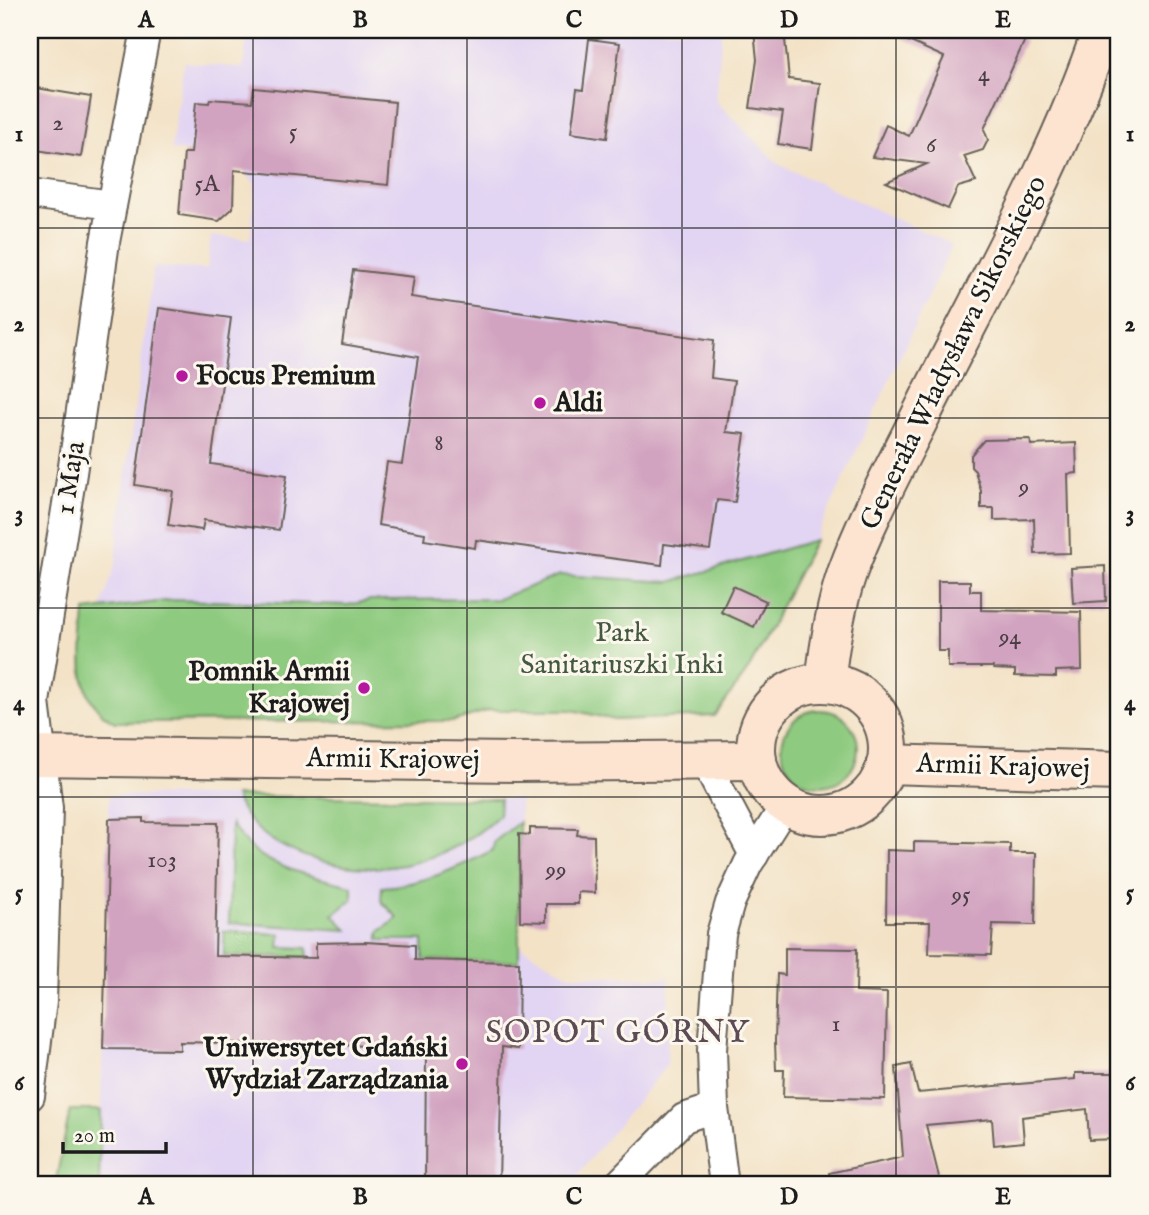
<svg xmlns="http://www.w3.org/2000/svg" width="1149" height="1215" viewBox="0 0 1149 1215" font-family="'IM FELL English',serif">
<rect width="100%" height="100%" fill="#fbf7ec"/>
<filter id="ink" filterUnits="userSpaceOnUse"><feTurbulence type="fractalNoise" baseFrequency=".0143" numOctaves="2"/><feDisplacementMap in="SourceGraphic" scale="14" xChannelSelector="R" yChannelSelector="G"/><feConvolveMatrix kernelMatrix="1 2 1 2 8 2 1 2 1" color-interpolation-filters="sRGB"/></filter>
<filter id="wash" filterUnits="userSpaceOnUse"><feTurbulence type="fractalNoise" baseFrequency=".00686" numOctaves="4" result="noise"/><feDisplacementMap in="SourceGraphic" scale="28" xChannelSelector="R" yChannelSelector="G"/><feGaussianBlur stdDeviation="1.57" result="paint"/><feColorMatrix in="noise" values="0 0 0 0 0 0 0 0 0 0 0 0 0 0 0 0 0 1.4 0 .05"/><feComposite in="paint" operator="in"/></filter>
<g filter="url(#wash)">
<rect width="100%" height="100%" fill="#f3e2c6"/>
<!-- built -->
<g fill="#e2d4f3">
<path d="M248 30H722L716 101 778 164 952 245 815 540 669 582 560 575 498 599 371 600 348 605 174 600 101 609 116 562 119 525 154 267 207 269 211 236 250 239 255 184 234 160 235 156 171 150 184 62 243 68Z"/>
<path d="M109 795 520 799 518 945 569 975 669 978 667 1065 569 1185H99Z"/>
</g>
<!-- green -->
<g fill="#8eca7f" stroke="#55734e" stroke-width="2">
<path d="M815 540 750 667 715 716 615 720 572 710H490L454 721 115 722C72 700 83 652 85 611L174 600 348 605 371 600 498 599 560 575 670 582Z"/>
<circle cx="820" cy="748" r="38"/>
<path d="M235 796 500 799 499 815C472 842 429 863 390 867 337 873 255 851 235 796Z"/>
<path d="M519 822V962L423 960V940H379V932L398 918 381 901 382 887C421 885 458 868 493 850L494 842Z"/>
<path d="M231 824C238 833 244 843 253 850 280 871 319 878 352 886V900L333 915 348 930 229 923Z"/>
<path d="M224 931 280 934 279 947 307 948 308 957 224 956Z"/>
<path d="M70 1110H101L99 1185H55Z"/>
</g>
<g id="blocks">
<!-- building -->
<g fill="#d2a3c0">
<path d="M754 30H784L789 79 820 83 812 149 778 144 783 112 750 108 757 60Z"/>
<path d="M884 30H1002L1025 40 984 129 988 140 983 150 964 156 976 182 958 187 948 209 886 182 927 164 872 157 886 125 909 136 944 57Z"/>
<path d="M589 39 620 43 607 138 571 133 577 89 583 90Z"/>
<path d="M30 87 91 97 81 157 30 149Z"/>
<path d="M254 88 395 102 388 185 234 170 233 208 219 221 179 215 184 153H191L196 102 209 103 210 99 252 102Z"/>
<path d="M353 270 414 277 411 297 714 340 711 378 734 381 726 432 745 434 735 502 717 500 710 550 664 544 662 565 476 540 475 548 424 540 425 533 378 525 387 462 402 464 418 357 342 344Z"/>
<path d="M159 308 231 318 211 464 287 475 279 530 204 520 202 530 168 525 173 491 135 485Z"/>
<path d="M1030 439 1031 445 1076 443 1077 473 1068 474 1070 553 1035 554 1034 519 994 520V508H981V491L975 471 971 467V455L984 440Z"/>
<path d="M1105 566 1106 601 1073 603 1071 568Z"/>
<path d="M938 581H970V591H981V610L1081 612 1082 670 1056 671V677L1015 676V670L994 669 993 667H948V651H938Z"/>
<path d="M733 586 766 601 754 627 721 612Z"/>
<path d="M143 818V822L218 823 215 956 316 958V943L365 942 415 945V960L519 962 518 1049 502 1047 499 1185H425L426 1047 180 1042V1050L103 1049 109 819Z"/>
<path d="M530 828 578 829 577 835 594 836 595 893 578 892V904H546V922L520 921 519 834 530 835Z"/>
<path d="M914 842 1010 844V853H1036L1035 925 993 924 991 955 929 954 930 922H886L887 850 914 851Z"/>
<path d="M785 948 857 949 856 992 887 993 885 1099 783 1097 784 1070H776L775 1041 777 974 785 975Z"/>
<path d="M911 1064 918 1093 1075 1079V1073H1119V1139L1089 1140 1087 1109 1022 1117 1024 1142 994 1145 992 1119 926 1125 941 1185H830L829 1173 903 1157 896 1067Z"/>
</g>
</g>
</g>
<g filter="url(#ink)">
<use href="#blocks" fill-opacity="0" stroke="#676158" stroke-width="2"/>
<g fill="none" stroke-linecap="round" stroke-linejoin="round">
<defs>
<g id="street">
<path d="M30 194 112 205"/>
<path d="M704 760 754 855"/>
<path d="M30 1096 42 1001 48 808 35 702 72 473 105 242 146 30"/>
<path d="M618 1185 684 1118 714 1108"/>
<path d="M724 1185 714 1108 712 1050 721 934 730 903 748 864 786 804"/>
</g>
<g id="secondary">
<path d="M825 683C829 647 835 608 847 573 868 515 899 460 926 405 988 282 1058 160 1102 30"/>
<circle cx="822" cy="749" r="66"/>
<path d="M30 756 515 762 757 760"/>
<path d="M886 764 1119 771"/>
</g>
</defs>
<!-- street casing -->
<use href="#street" stroke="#676158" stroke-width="32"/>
<!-- secondary casing -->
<use href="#secondary" stroke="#676158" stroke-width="42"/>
<!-- street -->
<use href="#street" stroke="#fff" stroke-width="28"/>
<!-- secondary -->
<use href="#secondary" stroke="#fde4d1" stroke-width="38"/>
</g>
</g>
<!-- grid -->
<path fill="none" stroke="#1c1c1c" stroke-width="2" stroke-opacity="0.55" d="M253 30V1185M467 30V1185M682 30V1185M896 30V1185M30 228H1119M30 418H1119M30 608H1119M30 797H1119M30 987H1119"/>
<!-- markers -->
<g fill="#b5179e" stroke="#fbf7ec" stroke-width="2.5">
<circle cx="182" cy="376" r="7"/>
<circle cx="540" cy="403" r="7"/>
<circle cx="364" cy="688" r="7"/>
<circle cx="462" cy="1064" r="7"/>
</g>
<g text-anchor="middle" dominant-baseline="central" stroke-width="6" stroke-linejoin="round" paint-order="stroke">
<!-- number labels -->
<g font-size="24" fill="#4a3e45">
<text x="984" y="74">4</text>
<text x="58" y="123">2</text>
<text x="293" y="132">5</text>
<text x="931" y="145">6</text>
<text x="207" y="184">5A</text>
<text x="439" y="443">8</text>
<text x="1024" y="487">9</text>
<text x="1010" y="637">94</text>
<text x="162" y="860">103</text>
<text x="556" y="870">99</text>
<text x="961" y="895">95</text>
<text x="836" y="1024">1</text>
</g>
<!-- street labels -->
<g font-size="28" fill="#1c1c1c" stroke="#fbf7ec">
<text transform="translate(954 353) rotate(-64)">Generała Władysława Sikorskiego</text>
<text transform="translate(71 478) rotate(-81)">1 Maja</text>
<text transform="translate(393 760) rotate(1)">Armii Krajowej</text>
<text transform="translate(1003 767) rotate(2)">Armii Krajowej</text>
</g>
<!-- poi labels -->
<g font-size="28" font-weight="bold" fill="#1c1c1c" stroke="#fbf7ec" text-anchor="start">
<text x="196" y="376">Focus Premium</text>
<text x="554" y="403">Aldi</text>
<text x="350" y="672" text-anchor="end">Pomnik Armii<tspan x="350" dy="32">Krajowej</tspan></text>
<text x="448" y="1048" text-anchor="end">Uniwersytet Gdański<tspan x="448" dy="32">Wydział Zarządzania</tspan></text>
</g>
<!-- park labels -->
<g font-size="28" fill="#44593f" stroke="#fbf7ec">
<text x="622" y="633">Park<tspan x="622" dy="32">Sanitariuszki Inki</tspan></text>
</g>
<!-- quarter labels -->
<g font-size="32" letter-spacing="2" fill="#5c4b55" stroke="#fbf7ec">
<text x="618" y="1033">SOPOT GÓRNY</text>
</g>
</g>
<!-- margin -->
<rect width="1149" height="1215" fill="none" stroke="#fbf7ec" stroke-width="77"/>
<!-- scale -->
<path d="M63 1142v10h103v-10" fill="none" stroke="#1c1c1c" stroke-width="3.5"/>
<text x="74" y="1142" font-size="21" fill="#1c1c1c" stroke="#fbf7ec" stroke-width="5" paint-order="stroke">20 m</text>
<rect x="38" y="38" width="1072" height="1138" fill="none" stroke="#1c1c1c" stroke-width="2.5"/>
<g font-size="23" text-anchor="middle" font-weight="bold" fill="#1c1c1c">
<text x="146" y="27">A</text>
<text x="360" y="27">B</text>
<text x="574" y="27">C</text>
<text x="789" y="27">D</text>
<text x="1003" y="27">E</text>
<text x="19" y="141">1</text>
<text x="1130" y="141">1</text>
<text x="19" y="331">2</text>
<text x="1130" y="331">2</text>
<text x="19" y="521">3</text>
<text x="1130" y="521">3</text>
<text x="19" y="710">4</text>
<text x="1130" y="710">4</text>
<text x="19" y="900">5</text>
<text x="1130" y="900">5</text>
<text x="19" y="1090">6</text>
<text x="1130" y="1090">6</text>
<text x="146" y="1204">A</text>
<text x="360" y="1204">B</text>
<text x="574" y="1204">C</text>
<text x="789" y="1204">D</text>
<text x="1003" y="1204">E</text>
</g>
</svg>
